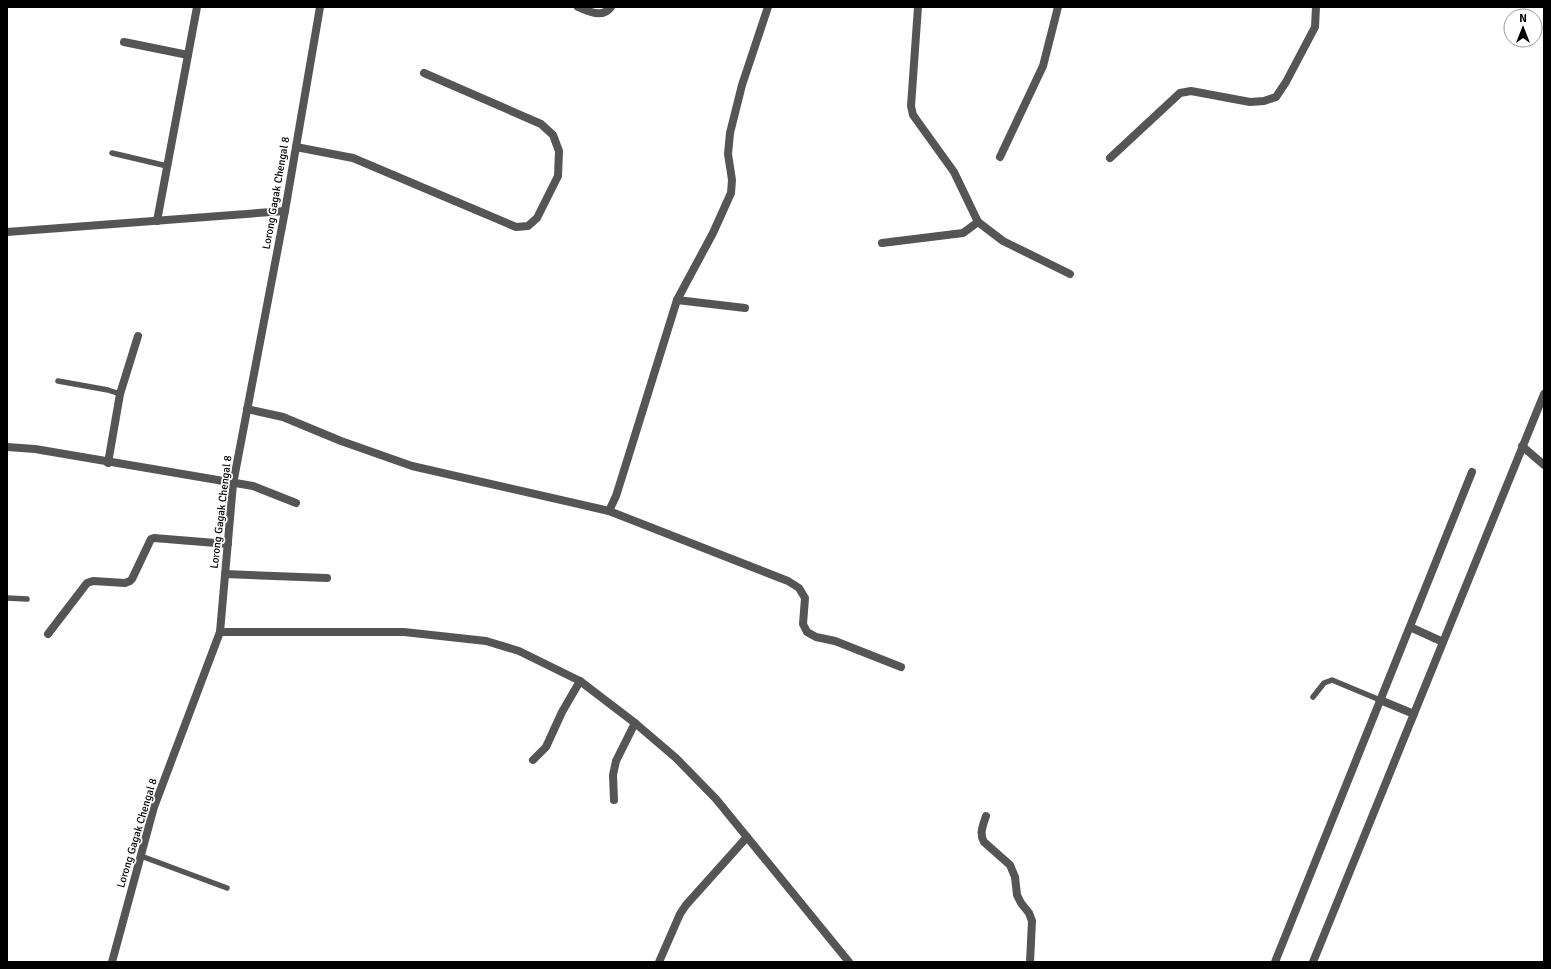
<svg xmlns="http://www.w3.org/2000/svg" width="1551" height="969" viewBox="0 0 1551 969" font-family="Signika,sans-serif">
<rect width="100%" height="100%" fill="#fff"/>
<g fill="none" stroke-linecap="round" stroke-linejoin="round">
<!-- lane -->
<g stroke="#555" stroke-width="5.5">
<path d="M112 153 167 166"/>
<path d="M58 381 108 390 120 394"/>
<path d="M7 598 27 599"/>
<path d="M1313 697 1324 683 1332 680 1380 700"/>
<path d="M141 856 227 888"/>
</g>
<!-- street -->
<g stroke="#555" stroke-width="8">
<path d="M578 7C589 11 602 19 611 7"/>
<path d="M124 42 188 55"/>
<path d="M296 147 353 158 516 227 528 226 537 218 558 176 559 151 553 135 541 124 424 73"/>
<path d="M1000 157 1043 66 1058 7"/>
<path d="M1110 158 1180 93 1191 91 1250 102 1264 101 1276 97 1286 82 1315 27 1316 7"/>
<path d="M157 221 197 7"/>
<path d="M978 222 1003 241 1070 274"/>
<path d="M7 232 285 211"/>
<path d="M882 243 963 233 978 222 954 172 913 115 911 106 918 7"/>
<path d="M677 300 713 233 731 193 732 180 728 154 730 133 742 85 768 7"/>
<path d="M247 409 283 417 341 441 412 466 609 511 616 496 622 477 677 300 745 308"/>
<path d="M1522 446 1544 465"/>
<path d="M7 447 35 449 253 486 296 503"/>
<path d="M108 463 120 394 138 336"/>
<path d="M609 511 788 581 799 588 805 598 803 624 807 632 816 637 835 641 901 667"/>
<path d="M225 574 327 578"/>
<path d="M1410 627 1443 642"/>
<path d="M220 632H404L486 641 519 651 580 681 635 723 676 758 716 799 849 962"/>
<path d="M48 634 87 583 93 581 125 583 130 581 132 579 151 539 154 538 228 544"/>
<path d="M1380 700 1414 714"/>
<path d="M533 760 546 747 562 712 580 681"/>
<path d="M614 800 613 775 616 761 635 723"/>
<path d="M986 816C983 825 979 834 984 842L1010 865 1015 877 1017 895 1021 903 1029 913 1032 921 1030 962"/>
<path d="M112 962 154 807 220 632 233 484 285 211 320 7"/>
<path d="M659 962 680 914 686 905 747 837"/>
<path d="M1275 962 1472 472"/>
<path d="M1313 962 1544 394"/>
</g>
</g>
<g text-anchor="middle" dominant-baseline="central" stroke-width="3.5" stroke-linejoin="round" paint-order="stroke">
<!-- street labels -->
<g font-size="11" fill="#000" stroke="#fff">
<text transform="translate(276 193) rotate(-80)">Lorong Gagak Chengal 8</text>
<text transform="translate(221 512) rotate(-83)">Lorong Gagak Chengal 8</text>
<text transform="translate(137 833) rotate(-73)">Lorong Gagak Chengal 8</text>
</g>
</g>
<!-- border -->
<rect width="1551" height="969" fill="none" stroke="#000000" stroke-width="16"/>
<!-- north arrow -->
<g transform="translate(1523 28)"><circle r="19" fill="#ffffff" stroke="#999999"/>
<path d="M0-3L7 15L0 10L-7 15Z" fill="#000000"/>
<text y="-6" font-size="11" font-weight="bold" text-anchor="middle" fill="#000000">N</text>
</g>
</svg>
